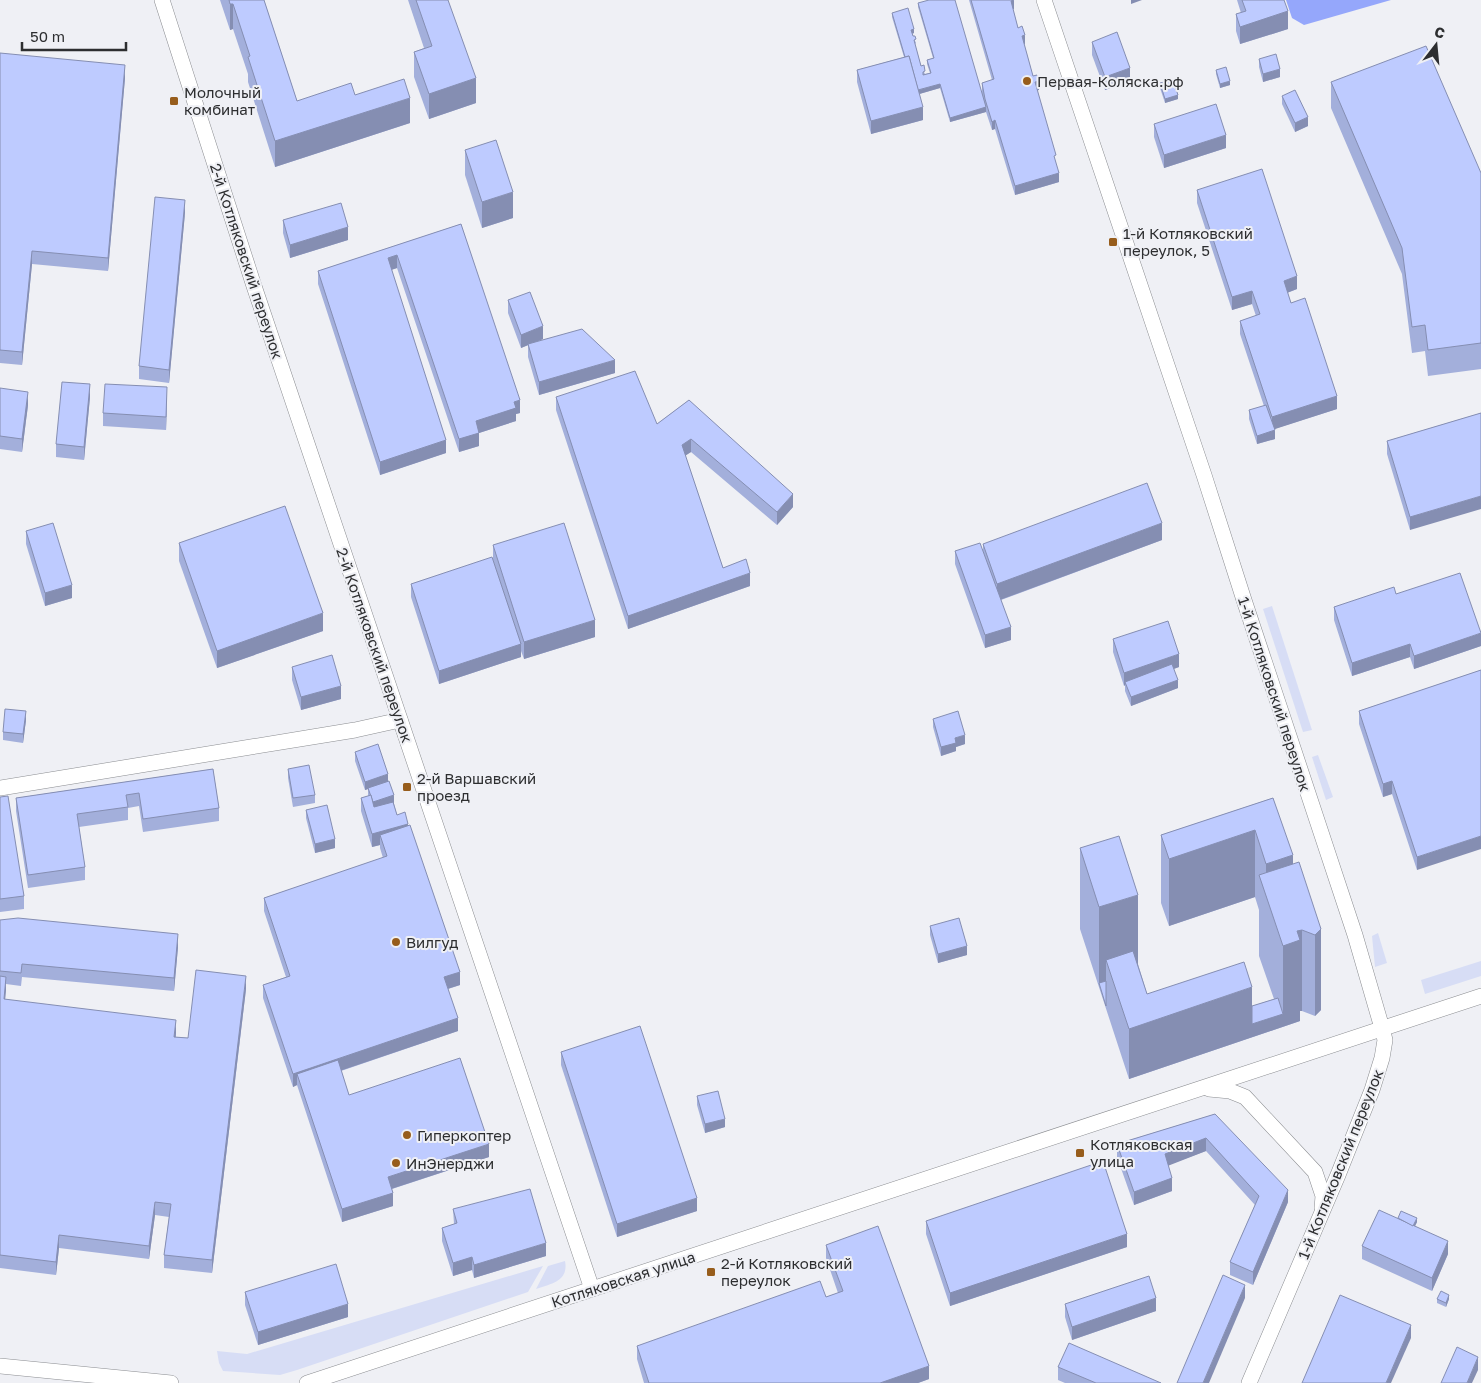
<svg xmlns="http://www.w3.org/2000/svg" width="1481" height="1383" viewBox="0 0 1481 1383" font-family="'Golos Text',sans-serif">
<rect width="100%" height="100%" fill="#eff0f5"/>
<!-- green -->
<g fill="#d7ddf5">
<path d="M1272 606 1312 730 1303 732 1263 609Z"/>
<path d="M1318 755 1333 797 1326 800 1312 757Z"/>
<path d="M1378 933 1387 963 1375 967 1372 936Z"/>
<path d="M1481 961V976L1425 994 1421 980Z"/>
<path d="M565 1261C569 1281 551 1284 536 1289L548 1266Z"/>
<path d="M543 1266 528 1292 297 1370 280 1375 223 1371 219 1363 217 1351 247 1354Z"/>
</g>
<!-- forest -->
<path fill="#95a7fb" d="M1286 0H1391L1304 25 1292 18Z"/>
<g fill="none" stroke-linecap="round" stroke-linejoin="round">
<defs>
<g id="minor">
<path d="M162 0 254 286 592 1289"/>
<path d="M1044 0 1204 475 1244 600 1355 935 1382 1028 1385 1040 1382 1058 1372 1090 1338 1175 1249 1383"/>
<path d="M0 788 355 730 400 720"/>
<path d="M1209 1089 1230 1091 1245 1097 1315 1172 1323 1196 1322 1208"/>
<path d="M0 1366 171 1383"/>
<path d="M307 1383 1481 996"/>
</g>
</defs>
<!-- minor casing -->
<use href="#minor" stroke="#8b8d91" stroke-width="16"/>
<!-- minor -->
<use href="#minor" stroke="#fff" stroke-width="15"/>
</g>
<!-- wall -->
<g fill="#a3afdb">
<path d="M220 0H264L297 101 355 95 410 123 275 167 248 82V74L233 29 230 30Z"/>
<path d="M408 0H448L476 103 429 119 414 77V52L424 48Z"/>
<path d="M969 0H1014V9H1013L1018 28 1025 44H1024L1033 76 1039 90H1037L1056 164 1059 182 1015 195 995 129 992 130 986 112 950 122 940 88 919 94 923 120 871 134 857 82V70L904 57 892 17V13L914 33 912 34 916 43 915 44 921 66 925 74 930 73 927 64V60L933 58 918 7V3L982 92V83L992 80Z"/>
<path d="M1237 0H1284L1288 29 1240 44 1236 31V14L1241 13Z"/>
<path d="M1092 42 1130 81 1105 90 1092 55Z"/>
<path d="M0 53 125 78 108 271 32 264 22 365 0 363Z"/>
<path d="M1259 59 1280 77 1263 82 1259 67Z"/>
<path d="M1216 70 1230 85 1220 88 1216 74Z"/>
<path d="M1331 82 1481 173V369L1428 376 1425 351 1412 353 1402 274 1331 108Z"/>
<path d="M1160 83 1178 99 1165 103 1160 88Z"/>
<path d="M1282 96 1308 126 1295 132 1282 104Z"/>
<path d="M1154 124 1226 148 1164 168 1154 137Z"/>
<path d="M465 150 513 218 482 228 465 175Z"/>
<path d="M1197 190 1297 289 1287 293 1291 303 1337 409 1274 429 1275 439 1257 444 1249 419V410L1264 406 1240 334V321L1256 316 1252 304 1232 310 1197 203Z"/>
<path d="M185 213 169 383 139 379V366Z"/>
<path d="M283 220 348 240 290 258 283 233Z"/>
<path d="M461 224 520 413 516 414V421L479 433V446L459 452 397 268 391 270 446 453 380 475 318 284V271Z"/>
<path d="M508 300 543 339 537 342 615 373 539 395 528 357V345L521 348 508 313Z"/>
<path d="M0 388 28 405 22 452 0 449Z"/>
<path d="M90 397 84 460 56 457V444Z"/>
<path d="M556 397 657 424 689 400 793 507 777 525 691 452 685 455 723 568 750 586 628 629 556 410Z"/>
<path d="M167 400 166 430 103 426V413Z"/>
<path d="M1481 413 1410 530 1387 454V441Z"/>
<path d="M26 531 72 598 45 606 26 544Z"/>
<path d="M1162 540 1001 600 1011 640 985 648 955 564V551L983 549V544Z"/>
<path d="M179 543 323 631 217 668 179 561Z"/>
<path d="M493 545 595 637 524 659 521 651V657L439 684 411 597V584L493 559Z"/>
<path d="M1396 594 1481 646 1414 669 1410 657 1352 676 1334 620V607Z"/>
<path d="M1113 639 1179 667 1174 669 1178 688 1131 706 1125 691V685L1124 686 1113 652Z"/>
<path d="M292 667 341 699 301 710 292 680Z"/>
<path d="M1481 670 1417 870 1392 794 1383 797 1359 724V711Z"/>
<path d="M933 719 965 744 956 747V751L941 756 933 727Z"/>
<path d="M26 720 23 743 3 740V732Z"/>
<path d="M355 752 388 781 397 815 408 826 460 985 448 989 458 1031 341 1071 349 1095 489 1157 392 1189 393 1206 342 1222 297 1085 293 1087 263 998V985L286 977 264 911V898L383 858 380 848V845L372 847 361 811V798L368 796V789L365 790 355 761Z"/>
<path d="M213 769 219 808V821L143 832 139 806 128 808V820L79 827 85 867V880L28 888 16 811V798Z"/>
<path d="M288 769 315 795V803L293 807 288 778Z"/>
<path d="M0 797 24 896V909L0 912Z"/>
<path d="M1273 798 1293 864 1321 929V1010L1315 1016 1302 1011H1300V1021L1129 1079 1080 929V848L1138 964 1147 994 1252 1006 1274 999 1259 956V910L1255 897 1169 926 1161 903V835Z"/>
<path d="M306 810 335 848 315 853 306 818Z"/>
<path d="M0 920 178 947 174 991 22 977 21 986 6 984 5 999 176 1033V1037L188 1038 246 989 212 1273 164 1268V1255L169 1217 155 1215 149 1259 59 1248 56 1275 0 1268Z"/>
<path d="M930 926 967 955 938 963 930 935Z"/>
<path d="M561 1052 697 1211 617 1237 561 1065Z"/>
<path d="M697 1096 725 1127 705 1133 697 1105Z"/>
<path d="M1215 1114 1288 1202 1253 1285 1230 1275V1262L1255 1205 1206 1151 1168 1165 1172 1191 1134 1205 1117 1157V1144Z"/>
<path d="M453 1209 546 1256 474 1278 472 1270 453 1276 442 1241V1228L454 1224Z"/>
<path d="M1398 1218 1417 1222 1415 1226 1448 1254 1432 1291 1362 1259V1246Z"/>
<path d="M926 1221 1127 1247 950 1306 926 1234Z"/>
<path d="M826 1245 929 1379 918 1383H644L637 1359V1346L826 1297 838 1293 826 1258Z"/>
<path d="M245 1292 348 1317 258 1345 245 1305Z"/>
<path d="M1437 1299H1449L1446 1307 1437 1303Z"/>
<path d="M1065 1304 1156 1311 1072 1340 1065 1317Z"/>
<path d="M1058 1367 1161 1383H1065L1058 1380Z"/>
</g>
<!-- shaded-wall -->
<g fill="#858eb2">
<path d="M1131 0H1142L1131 4Z"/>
<path d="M1011 1H1014V9L1011 10Z"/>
<path d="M230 4H233V29L230 30Z"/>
<path d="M1288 11V29L1240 44V27Z"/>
<path d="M914 29V33L911 34V30Z"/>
<path d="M1025 35V44L1022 45V36Z"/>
<path d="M125 65V78L108 271V258Z"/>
<path d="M1130 68V81L1105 90V77Z"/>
<path d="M1280 69V77L1263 82V74Z"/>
<path d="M476 78V103L429 119V94Z"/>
<path d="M1039 81V90L1035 91V82Z"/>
<path d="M1230 81V85L1220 88V84Z"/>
<path d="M940 84V88L916 95V91Z"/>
<path d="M1178 95V99L1165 103V99Z"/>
<path d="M410 98V123L275 167V141Z"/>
<path d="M923 107V120L871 134V121Z"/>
<path d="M986 107V112L950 122V118Z"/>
<path d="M1308 117V126L1295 132V123Z"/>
<path d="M995 120V129L992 130V122Z"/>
<path d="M1226 135V148L1164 168V155Z"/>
<path d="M1059 173V182L1015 195V186Z"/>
<path d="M513 192V218L482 228V202Z"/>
<path d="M185 200V213L169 383V370Z"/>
<path d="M348 227V240L290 258V245Z"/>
<path d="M32 251V264L22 365V352Z"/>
<path d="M397 255V268L388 271V258Z"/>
<path d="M1297 276V289L1284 294V281Z"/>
<path d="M1252 291V304L1232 310V297Z"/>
<path d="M543 326V339L521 348V335Z"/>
<path d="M615 360V373L539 395V382Z"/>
<path d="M90 384V397L84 460V447Z"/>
<path d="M167 387V400L166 430V417Z"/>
<path d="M28 392V405L22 452V439Z"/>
<path d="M1337 396V409L1272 430V417Z"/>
<path d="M520 400V413L516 414V421L479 433V446L459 452V439L476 421 514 402Z"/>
<path d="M1275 430V439L1257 444V436Z"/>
<path d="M691 439V452L682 458V445Z"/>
<path d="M446 440V453L380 475V462Z"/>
<path d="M793 494V507L777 525V512Z"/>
<path d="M1481 496V509L1410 530V517Z"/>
<path d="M1162 523V540L997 601V584Z"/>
<path d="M750 573V586L628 629V616Z"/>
<path d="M72 585V598L45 606V593Z"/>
<path d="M323 613V631L217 668V651Z"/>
<path d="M595 620V637L524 659V642Z"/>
<path d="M1011 627V640L985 648V635Z"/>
<path d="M1481 633V646L1414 669V656Z"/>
<path d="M521 644V657L439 684V671Z"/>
<path d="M1410 644V657L1352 676V663Z"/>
<path d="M1179 654V667L1126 685 1125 682V685L1124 686V673Z"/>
<path d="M1178 680V688L1131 706V697Z"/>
<path d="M341 686V699L301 710V697Z"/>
<path d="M26 711V720L23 743V734Z"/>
<path d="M965 735V744L956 747V751L941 756V747L955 738Z"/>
<path d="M388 774V783L365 790V782Z"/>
<path d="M1392 781V794L1383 797V784Z"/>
<path d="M394 795V804L373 811V802Z"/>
<path d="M408 824V837L380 835V845L372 847V834Z"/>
<path d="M1255 830V897L1169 926V859Z"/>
<path d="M1481 836V849L1417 870V857Z"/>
<path d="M335 839V848L315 853V844Z"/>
<path d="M1293 855V920L1302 930V1011H1300V1021L1129 1079V1029L1252 987V1024L1283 1014V923L1266 896V864Z"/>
<path d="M1138 895V976L1106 960V986L1099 983V907Z"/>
<path d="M1321 929V1010L1315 1016V935Z"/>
<path d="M178 934V947L174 991V978Z"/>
<path d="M967 946V955L938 963V954Z"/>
<path d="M460 972V985L444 990V977Z"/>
<path d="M246 976V989L212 1273V1260Z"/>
<path d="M6 977V990L4 1012V999Z"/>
<path d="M458 1018V1031L301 1084 297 1074V1085L293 1087V1074Z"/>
<path d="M176 1020V1033L174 1050V1037Z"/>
<path d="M725 1119V1127L705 1133V1124Z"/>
<path d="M1206 1138V1151L1165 1167V1154Z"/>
<path d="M489 1144V1157L388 1190V1177Z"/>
<path d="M1172 1178V1191L1134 1205V1192Z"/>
<path d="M1288 1190V1202L1253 1285V1272Z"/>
<path d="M393 1193V1206L342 1222V1209Z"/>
<path d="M697 1198V1211L617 1237V1224Z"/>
<path d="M155 1202V1215L149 1259V1246Z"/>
<path d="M1417 1218V1222L1412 1232V1228Z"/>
<path d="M1127 1234V1247L950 1306V1293Z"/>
<path d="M59 1235V1248L56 1275V1262Z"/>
<path d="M1448 1241V1254L1432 1291V1278Z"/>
<path d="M546 1243V1256L474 1278V1265Z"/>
<path d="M472 1257V1270L453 1276V1263Z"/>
<path d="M1245 1285V1298L1209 1383H1203Z"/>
<path d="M1449 1295V1299L1446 1307V1303Z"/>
<path d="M1156 1298V1311L1072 1340V1327Z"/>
<path d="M348 1304V1317L258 1345V1332Z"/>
<path d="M1411 1325V1338L1391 1383H1386Z"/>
<path d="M1478 1357V1370L1472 1383H1467Z"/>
<path d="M929 1366V1379L918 1383H880Z"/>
</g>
<!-- building -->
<g fill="#becbff" stroke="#858eb2">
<path d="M229 0H264L297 101 351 83 355 95 404 79 410 98 275 141 248 57 250 56 233 4H230Z"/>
<path d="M416 0H448L476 78 429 94 414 52 432 46Z"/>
<path d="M929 0H955L986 107 950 118 940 84 918 90 909 56 905 57 892 13 908 8 914 29 911 30 913 36H915L916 39 914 40 921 66 924 65 925 71 923 72V75L931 73 927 60 934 58 918 3Z"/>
<path d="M971 0H1014L1011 1 1018 28 1022 26 1025 35 1022 36 1033 76 1037 75 1039 81 1035 82 1056 155 1054 156 1059 173 1015 186 995 120 992 122 985 99 982 83 994 79Z"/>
<path d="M1242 0H1284L1288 11 1240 27 1236 14 1246 11Z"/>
<path d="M1117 32 1130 68 1105 77 1092 42Z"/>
<path d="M1426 46 1481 173V343L1428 350 1425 325 1412 327 1402 248 1331 82Z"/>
<path d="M0 53 125 65 108 258 32 251 22 352 0 350Z"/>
<path d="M1276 54 1280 69 1263 74 1259 59Z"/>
<path d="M909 56 923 107 871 121 857 70Z"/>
<path d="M1226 67 1230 81 1220 84 1216 70Z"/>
<path d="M1173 80 1178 95 1165 99 1160 83Z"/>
<path d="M1295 90 1308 117 1295 123 1282 96Z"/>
<path d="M1216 104 1226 135 1164 155 1154 124Z"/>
<path d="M496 140 513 192 482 202 465 150Z"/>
<path d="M1262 169 1297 276 1284 281 1291 303 1305 298 1337 396 1272 417 1240 321 1260 314 1252 291 1232 297 1197 190Z"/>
<path d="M155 197 185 200 169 370 139 366Z"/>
<path d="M341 203 348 227 290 245 283 220Z"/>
<path d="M461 224 520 400 514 402 516 408 476 421 479 433 459 439 397 255 388 258 446 440 380 462 318 271Z"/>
<path d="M530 292 543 326 521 335 508 300Z"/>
<path d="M582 329 615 360 539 382 528 344Z"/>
<path d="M635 371 657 424 689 400 793 494 777 512 691 439 682 445 723 568 746 559 750 573 628 616 556 397Z"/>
<path d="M62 382 90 384 84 447 56 444Z"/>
<path d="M105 384 167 387 166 417 103 413Z"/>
<path d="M0 388 28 392 22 439 0 436Z"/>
<path d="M1266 405 1275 430 1257 436 1249 410Z"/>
<path d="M1481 413V496L1410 517 1387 441Z"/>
<path d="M1147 483 1162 523 997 584 983 544Z"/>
<path d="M285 506 323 613 217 651 179 543Z"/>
<path d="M53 523 72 585 45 593 26 531Z"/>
<path d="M564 523 595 620 524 642 493 545Z"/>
<path d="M980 543 1011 627 985 635 955 551Z"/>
<path d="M492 557 521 644 439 671 411 584Z"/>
<path d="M1460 573 1481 633 1414 656 1410 644 1352 663 1334 607 1394 587 1396 594Z"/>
<path d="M1168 621 1179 654 1124 673 1113 639Z"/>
<path d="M332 655 341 686 301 697 292 667Z"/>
<path d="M1172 664 1178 680 1131 697 1125 682Z"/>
<path d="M1481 670V836L1417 857 1392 781 1383 784 1359 711Z"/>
<path d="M5 709 26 711 23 734 3 732Z"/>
<path d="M958 711 965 735 955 738 956 743 941 747 933 719Z"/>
<path d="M378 744 388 774 365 782 355 752Z"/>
<path d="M309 765 315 795 293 798 288 769Z"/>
<path d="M213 769 219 808 143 819 139 793 126 795 128 807 77 814 85 867 28 875 16 798Z"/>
<path d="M389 781 394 795 373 802 368 788Z"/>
<path d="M371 795 374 807 393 802 397 815 405 812 408 824 372 834 361 798Z"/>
<path d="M8 796 24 896 0 899V797Z"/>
<path d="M1273 798 1293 855 1266 864 1255 830 1169 859 1161 835Z"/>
<path d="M327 805 335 839 315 844 306 810Z"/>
<path d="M410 825 460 972 444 977 458 1018 293 1074 263 985 290 976 264 898 387 856 380 835Z"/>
<path d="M1119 836 1138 895 1099 907 1080 848Z"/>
<path d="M1299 862 1321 929 1315 935 1302 930 1297 931 1300 940 1283 946 1259 875Z"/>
<path d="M18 918 178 934 174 978 22 964 21 973 0 971V920Z"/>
<path d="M959 918 967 946 938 954 930 926Z"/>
<path d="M1133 951 1147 994 1244 962 1252 987 1129 1029 1106 960Z"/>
<path d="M196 970 246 976 212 1260 164 1255 171 1204 155 1202 149 1246 59 1235 56 1262 0 1255V976L6 977 4 999 176 1020 174 1037 188 1038Z"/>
<path d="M1106 981V1006L1099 983Z"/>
<path d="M1278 998 1283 1014 1252 1024V1006Z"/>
<path d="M640 1026 697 1198 617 1224 561 1052Z"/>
<path d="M460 1058 489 1144 388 1177 393 1193 342 1209 297 1074 338 1060 349 1095Z"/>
<path d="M718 1091 725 1119 705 1124 697 1096Z"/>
<path d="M1215 1114 1288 1190 1253 1272 1230 1262 1259 1196 1206 1138 1165 1154 1172 1178 1134 1192 1117 1144Z"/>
<path d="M1103 1161 1127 1234 950 1293 926 1221Z"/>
<path d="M530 1189 546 1243 474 1265 472 1257 453 1263 442 1228 457 1223 453 1209Z"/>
<path d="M1379 1210 1448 1241 1432 1278 1362 1246Z"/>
<path d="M1401 1211 1417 1218 1413 1226 1398 1218Z"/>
<path d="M878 1226 929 1366 880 1383H649L637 1346 820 1281 826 1297 843 1291 826 1245Z"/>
<path d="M336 1264 348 1304 258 1332 245 1292Z"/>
<path d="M1223 1275 1245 1285 1203 1383H1177Z"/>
<path d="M1149 1276 1156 1298 1072 1327 1065 1304Z"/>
<path d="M1441 1291 1449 1295 1446 1303 1437 1299Z"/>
<path d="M1340 1295 1411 1325 1386 1383H1302Z"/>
<path d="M1069 1343 1161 1383H1096L1058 1367Z"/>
<path d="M1457 1347 1478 1357 1467 1383H1441Z"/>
</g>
<!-- markers -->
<g fill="#975d1c" stroke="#eff0f5" stroke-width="2">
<circle cx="1027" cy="81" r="5"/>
<rect x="169" y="96" width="10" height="10" rx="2.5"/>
<rect x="1108" y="237" width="10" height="10" rx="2.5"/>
<rect x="402" y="782" width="10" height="10" rx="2.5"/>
<circle cx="396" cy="942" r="5"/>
<circle cx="407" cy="1135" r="5"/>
<rect x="1075" y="1148" width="10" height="10" rx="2.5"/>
<circle cx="396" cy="1163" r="5"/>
<rect x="706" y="1267" width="10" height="10" rx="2.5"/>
</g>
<g text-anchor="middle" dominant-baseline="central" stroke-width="4" stroke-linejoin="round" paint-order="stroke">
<!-- poi labels -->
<g font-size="15" fill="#2d2e30" stroke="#eff0f5" text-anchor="start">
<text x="1037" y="81">Первая-Коляска.рф</text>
<text x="184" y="92">Молочный<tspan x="184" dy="17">комбинат</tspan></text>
<text x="1123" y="233">1-й Котляковский<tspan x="1123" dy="17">переулок, 5</tspan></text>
<text x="417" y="778">2-й Варшавский<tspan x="417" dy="17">проезд</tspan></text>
<text x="406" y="942">Вилгуд</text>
<text x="417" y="1135">Гиперкоптер</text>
<text x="1090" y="1144">Котляковская<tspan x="1090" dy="17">улица</tspan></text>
<text x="406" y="1163">ИнЭнерджи</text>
<text x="721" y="1263">2-й Котляковский<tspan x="721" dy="17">переулок</tspan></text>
</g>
<!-- street labels -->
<g font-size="15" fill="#2d2e30" stroke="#eff0f5">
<text transform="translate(247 261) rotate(72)">2-й Котляковский переулок</text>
<text transform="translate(375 645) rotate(71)">2-й Котляковский переулок</text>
<text transform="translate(1275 694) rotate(72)">1-й Котляковский переулок</text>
<text transform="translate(1340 1164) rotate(-68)">1-й Котляковский переулок</text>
<text transform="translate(623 1279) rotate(-18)">Котляковская улица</text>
</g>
</g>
<!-- north arrow -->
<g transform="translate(1436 45) rotate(16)" stroke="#eff0f5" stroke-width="4" paint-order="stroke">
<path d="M0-4L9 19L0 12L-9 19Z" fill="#2d2e30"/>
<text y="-8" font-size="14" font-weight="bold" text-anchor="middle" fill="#2d2e30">С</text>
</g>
<!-- scale -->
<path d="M22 42v8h104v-8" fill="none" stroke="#2d2e30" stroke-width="2.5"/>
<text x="30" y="42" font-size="15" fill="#2d2e30" stroke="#eff0f5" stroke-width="4" paint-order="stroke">50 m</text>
</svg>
